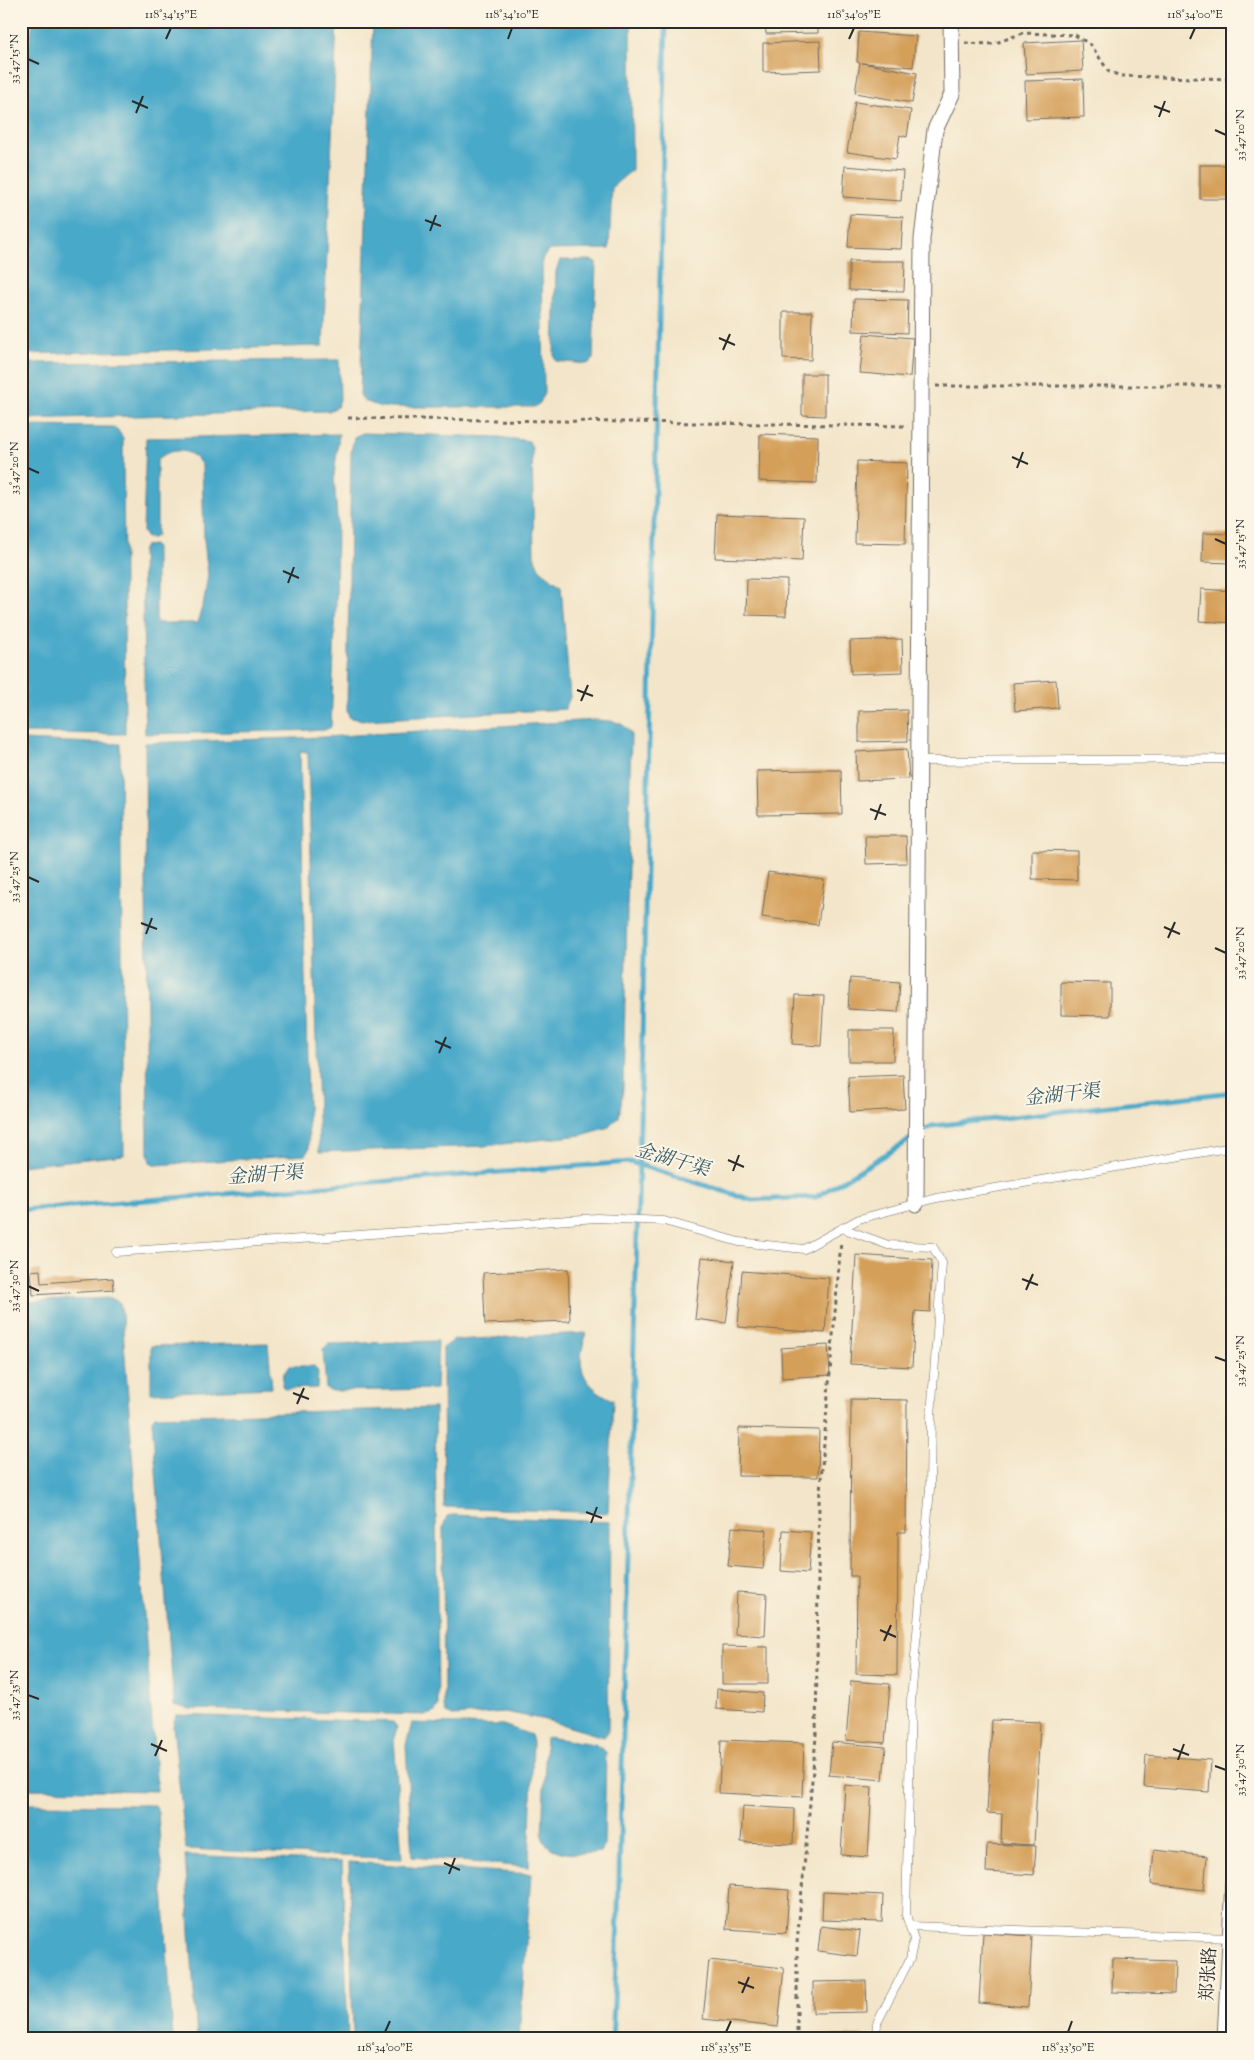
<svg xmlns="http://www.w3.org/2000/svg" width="1254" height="2060" viewBox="0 0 1254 2060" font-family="'Sorts Mill Goudy','Noto Serif SC',serif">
<rect width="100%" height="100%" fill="#fcf5e5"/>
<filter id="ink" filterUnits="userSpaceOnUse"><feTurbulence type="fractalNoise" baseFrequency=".02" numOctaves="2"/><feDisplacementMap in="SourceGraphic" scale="10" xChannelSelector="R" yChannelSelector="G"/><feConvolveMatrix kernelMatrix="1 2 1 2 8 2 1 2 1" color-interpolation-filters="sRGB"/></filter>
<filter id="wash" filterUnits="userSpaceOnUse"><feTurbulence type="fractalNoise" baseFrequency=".0096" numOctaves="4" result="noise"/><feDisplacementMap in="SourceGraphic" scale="20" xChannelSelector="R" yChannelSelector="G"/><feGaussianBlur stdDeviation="1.12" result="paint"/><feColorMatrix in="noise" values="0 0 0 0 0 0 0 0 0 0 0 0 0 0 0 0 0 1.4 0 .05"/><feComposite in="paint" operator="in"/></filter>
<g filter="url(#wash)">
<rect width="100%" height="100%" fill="#f3e5c9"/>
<!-- water -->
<g fill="#4aa9c9" stroke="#3a6a7a">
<path d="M33 21H337L323 346 21 354V97Z"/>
<path d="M373 21H631L632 170 612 187 609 249 549 250 542 259 544 393 540 403 534 407H381L364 401 360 395Z"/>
<path d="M560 260H590L596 262 593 360 587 364 556 361 554 355 556 271Z"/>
<path d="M339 360 340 400 337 407 329 411 21 419V363Z"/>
<path d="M21 426 112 427 117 429 123 438 125 734 21 733Z"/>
<path d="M363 433 499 437 529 441 532 448 534 556 540 570 561 586 570 697 565 709 364 720 350 718 347 711 351 452 354 437Z"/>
<path d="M339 434 334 476 337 518 336 603 331 727 325 730 145 734 142 551 145 546 154 545 156 549V623H197L204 601 208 575 204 540 202 466C193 448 172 446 157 460V535L153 538H147L143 532 146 438Z"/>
<path d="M595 720C611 721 623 720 631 734L623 1089 619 1117 609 1127 582 1135 485 1146 319 1152 308 753 300 751 309 1149 305 1155 156 1165 150 1162 148 1153 145 743 324 737Z"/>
<path d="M21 740 120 744 124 1155 21 1166Z"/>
<path d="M21 1290 23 1302 111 1298 120 1303 122 1315 157 1791 21 1789Z"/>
<path d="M587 1333C574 1366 582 1385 613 1400L608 1513 444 1507 443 1348 454 1340Z"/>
<path d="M438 1341 436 1389 330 1391 326 1388 323 1350 328 1344Z"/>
<path d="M268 1343 272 1388 151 1393V1346Z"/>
<path d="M289 1366H314L318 1372 317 1388 285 1389 282 1386 283 1375Z"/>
<path d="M435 1408 438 1707 434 1713 427 1715 190 1709 174 1705 152 1420 155 1416Z"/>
<path d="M453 1515 610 1522 608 1732 604 1737 546 1720 505 1712 453 1716 446 1713 444 1707 443 1527 447 1516Z"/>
<path d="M176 1715 393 1722 397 1727 394 1738 402 1859 186 1849 173 1726Z"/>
<path d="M412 1723 503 1725 531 1735 533 1742 529 1867 412 1857 406 1745Z"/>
<path d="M546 1737 595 1744 606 1752 604 1844 600 1852C582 1855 547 1857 542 1836Z"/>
<path d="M21 1804 155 1805 158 1813 173 2039H21Z"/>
<path d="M185 1855 342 1862 348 2039H197Z"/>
<path d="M349 1862 531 1874 519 2039H353Z"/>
</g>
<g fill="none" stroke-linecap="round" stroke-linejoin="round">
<!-- stream -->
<g stroke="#4aa9c9" stroke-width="5">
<path d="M21 1210 630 1162 752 1200 816 1197 932 1126 1233 1092"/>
<path d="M612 2039 617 1946 639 1165 666 21"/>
</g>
</g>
<g id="blocks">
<!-- building -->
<g fill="#d49f58">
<path d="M765 21H818V33L766 34Z"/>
<path d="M859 32 916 36 913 67 862 63 917 73 912 103 855 93 860 63 857 62Z"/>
<path d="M1081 40 1083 71 1026 74 1024 43Z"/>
<path d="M820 41 821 70 763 72V43Z"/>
<path d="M1083 79 1084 117 1026 119 1025 81Z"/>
<path d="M855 102 911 110 907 137 900 135 896 159 847 152Z"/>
<rect x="1200" y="165" width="33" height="34"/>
<path d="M845 166 903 171 901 201 843 197Z"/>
<path d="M850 214 903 217 901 249 848 247Z"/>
<path d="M849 261H905L904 291 849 290Z"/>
<path d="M854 299 908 300 907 333 853 331Z"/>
<path d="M783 312H812L811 360 783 359Z"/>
<path d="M864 334 913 338 910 377 860 373Z"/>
<path d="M802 374H825V416L802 415Z"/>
<path d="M760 434 818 436 817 483 759 481Z"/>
<path d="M857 461 907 463 905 544 855 543Z"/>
<path d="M717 514 804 517 802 561 715 558Z"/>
<path d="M1203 533 1233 534V563L1202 562Z"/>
<path d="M747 579 787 580 786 616 746 615Z"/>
<path d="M1201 589 1233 591V623L1199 621Z"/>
<path d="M902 639 903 672 851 674 850 641Z"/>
<path d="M1056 680 1058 708 1015 711 1013 683Z"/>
<path d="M907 710 908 741 859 742V711Z"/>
<path d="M907 749 909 779 857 781 856 752Z"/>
<path d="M817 770H841L842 814 758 815 757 771Z"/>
<path d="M865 836H906L907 863 866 864Z"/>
<path d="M1032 850 1077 851V880L1032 879Z"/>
<path d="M768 872 824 880 818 925 762 917Z"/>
<path d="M850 978 900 982 898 1012 848 1009Z"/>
<path d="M1061 982 1110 983V1016L1061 1015Z"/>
<path d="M795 995 824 996 821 1046 792 1044Z"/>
<path d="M849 1030H894L893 1061H849Z"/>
<path d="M903 1075 905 1109 850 1112 848 1077Z"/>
<path d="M856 1255 932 1260 930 1312 915 1311 912 1367 850 1364Z"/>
<path d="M702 1257 734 1261 726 1323 695 1319Z"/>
<path d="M568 1269 570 1321 485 1324 483 1273Z"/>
<path d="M40 1270 41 1283 113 1278 114 1290 33 1295 31 1271Z"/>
<path d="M742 1271 829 1278 825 1333 738 1327Z"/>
<path d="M828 1345 830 1375 782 1378 781 1348Z"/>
<path d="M851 1399 907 1400 906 1532H898L897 1675 856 1674 857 1576H850Z"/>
<path d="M739 1428 819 1430 818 1477 738 1476Z"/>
<path d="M732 1527 767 1530 763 1569 728 1566Z"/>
<path d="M783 1530 811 1532 808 1573 781 1571Z"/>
<path d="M737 1592 767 1594 765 1636 735 1634Z"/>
<path d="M722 1646 768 1647V1684H722Z"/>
<path d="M851 1681 890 1684 885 1743 846 1740Z"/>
<path d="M717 1689 763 1693 762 1712 716 1709Z"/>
<path d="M992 1720 1040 1722 1034 1845 1001 1843 1002 1814 987 1813Z"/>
<path d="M721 1740 804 1743 802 1797 719 1793Z"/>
<path d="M832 1742 886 1747 883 1780 829 1775Z"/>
<path d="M1146 1755 1211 1760 1209 1792 1144 1787Z"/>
<path d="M845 1785 872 1787 868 1857 841 1855Z"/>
<path d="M743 1806 794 1809 793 1844 741 1842Z"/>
<path d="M987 1844 1036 1846 1034 1875 986 1872Z"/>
<path d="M1154 1850 1207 1856 1204 1890 1151 1884Z"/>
<path d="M729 1886 789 1890 786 1933 726 1929Z"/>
<path d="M823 1892 883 1895 882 1922 822 1920Z"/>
<path d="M821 1926 860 1931 857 1956 818 1951Z"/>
<path d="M983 1933 1032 1936 1028 2007 979 2003Z"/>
<path d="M1113 1959 1175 1961 1174 1994 1112 1992Z"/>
<path d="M709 1960 784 1968 778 2027 703 2019Z"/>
<path d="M866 1981 867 2012 813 2013V1982Z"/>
<path d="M813 2035 865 2036V2039H813Z"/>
</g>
</g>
</g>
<g filter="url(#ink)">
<use href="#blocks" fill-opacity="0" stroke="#716c62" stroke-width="1"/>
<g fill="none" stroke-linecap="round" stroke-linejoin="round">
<defs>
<g id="service">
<path d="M919 761 1233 759"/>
<path d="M842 1228 888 1245 933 1247 942 1263 931 1416 930 1489 911 1700 906 1915 914 1939 910 1959 877 2023 876 2039"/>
<path d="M116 1252 597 1218 664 1221 739 1242 804 1249 859 1219 937 1198 1233 1147"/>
<path d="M910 1926 1230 1938"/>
</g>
<g id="minor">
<path d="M916 1204 922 239 935 130 952 94 951 21"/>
<path d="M1225 2039 1233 1882"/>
</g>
</defs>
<!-- service casing -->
<use href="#service" stroke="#716c62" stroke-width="9"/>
<!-- minor casing -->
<use href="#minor" stroke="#716c62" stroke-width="17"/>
<!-- path -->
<g stroke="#716c62" stroke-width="3" stroke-dasharray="4 4" stroke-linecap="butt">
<path d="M965 43 993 44 1023 33 1075 35 1091 45 1109 72 1122 76 1233 79"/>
<path d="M936 386H1233"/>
<path d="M348 418 908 426"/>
<path d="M797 2039V1943L816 1737 819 1503 841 1241"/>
</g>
<!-- service -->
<use href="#service" stroke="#fff" stroke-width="8"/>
<!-- minor -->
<use href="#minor" stroke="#fff" stroke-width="15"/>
</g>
</g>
<!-- ticks -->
<path fill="none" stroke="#2b2b2b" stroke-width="2" d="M166 39 171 28M508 39 512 28M849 39 854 28M1190 39 1195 28M28 59 39 64M132 101 148 108M1154 106 1170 112M136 113 143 96M1159 117 1165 101M1215 130 1226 135M425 220 441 226M430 231 436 215M719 338 735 345M723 350 730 334M1012 457 1028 464M28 468 39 473M1017 468 1023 452M1215 539 1226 544M283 571 299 578M288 583 294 567M577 690 593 696M581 701 588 685M870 809 886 815M875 820 881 804M28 877 39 882M141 923 157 929M1164 927 1180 934M146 934 152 918M1168 938 1175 922M1215 948 1226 953M435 1041 451 1048M439 1053 446 1037M728 1160 744 1167M733 1171 739 1155M1022 1279 1038 1285M28 1286 39 1291M1026 1290 1033 1274M1215 1357 1226 1361M293 1393 309 1399M297 1404 304 1388M586 1512 602 1518M591 1523 597 1507M880 1630 896 1637M884 1641 891 1625M28 1695 39 1699M151 1744 167 1751M1173 1749 1189 1755M155 1756 162 1740M1178 1760 1184 1744M1215 1766 1226 1770M444 1863 460 1870M449 1874 455 1858M738 1982 754 1988M742 1993 749 1977M385 2032 390 2021M726 2032 731 2021M1068 2032 1072 2021"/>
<g text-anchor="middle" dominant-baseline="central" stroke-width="4" stroke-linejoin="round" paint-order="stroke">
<!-- street labels -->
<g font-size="18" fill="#2b2b2b" stroke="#fcf5e5">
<text transform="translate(1210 1974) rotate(-87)">郑张路</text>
</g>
<!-- water labels -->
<g font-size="19" font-style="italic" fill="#375d6a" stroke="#fcf5e5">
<text transform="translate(1062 1096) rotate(-6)">金湖干渠</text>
<text transform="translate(672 1161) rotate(16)">金湖干渠</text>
<text transform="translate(265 1176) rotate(-4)">金湖干渠</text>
</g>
</g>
<!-- margin -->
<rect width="1254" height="2060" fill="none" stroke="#fcf5e5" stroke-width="55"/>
<rect x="28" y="28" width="1198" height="2004" fill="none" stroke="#2b2b2b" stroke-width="2"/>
<g font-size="12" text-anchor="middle" fill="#2b2b2b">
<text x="171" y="18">118°34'15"E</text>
<text x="512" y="18">118°34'10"E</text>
<text x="854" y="18">118°34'05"E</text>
<text x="1195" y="18">118°34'00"E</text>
<text transform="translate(14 59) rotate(-90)" y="4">33°47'15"N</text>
<text transform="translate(1240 135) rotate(-90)" y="4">33°47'10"N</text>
<text transform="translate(14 468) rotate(-90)" y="4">33°47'20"N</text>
<text transform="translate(1240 544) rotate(-90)" y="4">33°47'15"N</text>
<text transform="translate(14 877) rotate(-90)" y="4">33°47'25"N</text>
<text transform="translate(1240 953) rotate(-90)" y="4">33°47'20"N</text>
<text transform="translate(14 1286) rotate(-90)" y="4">33°47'30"N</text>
<text transform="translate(1240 1361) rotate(-90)" y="4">33°47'25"N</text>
<text transform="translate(14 1695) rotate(-90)" y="4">33°47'35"N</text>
<text transform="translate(1240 1770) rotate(-90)" y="4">33°47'30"N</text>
<text x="385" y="2051">118°34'00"E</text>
<text x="726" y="2051">118°33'55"E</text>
<text x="1068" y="2051">118°33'50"E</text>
</g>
</svg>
